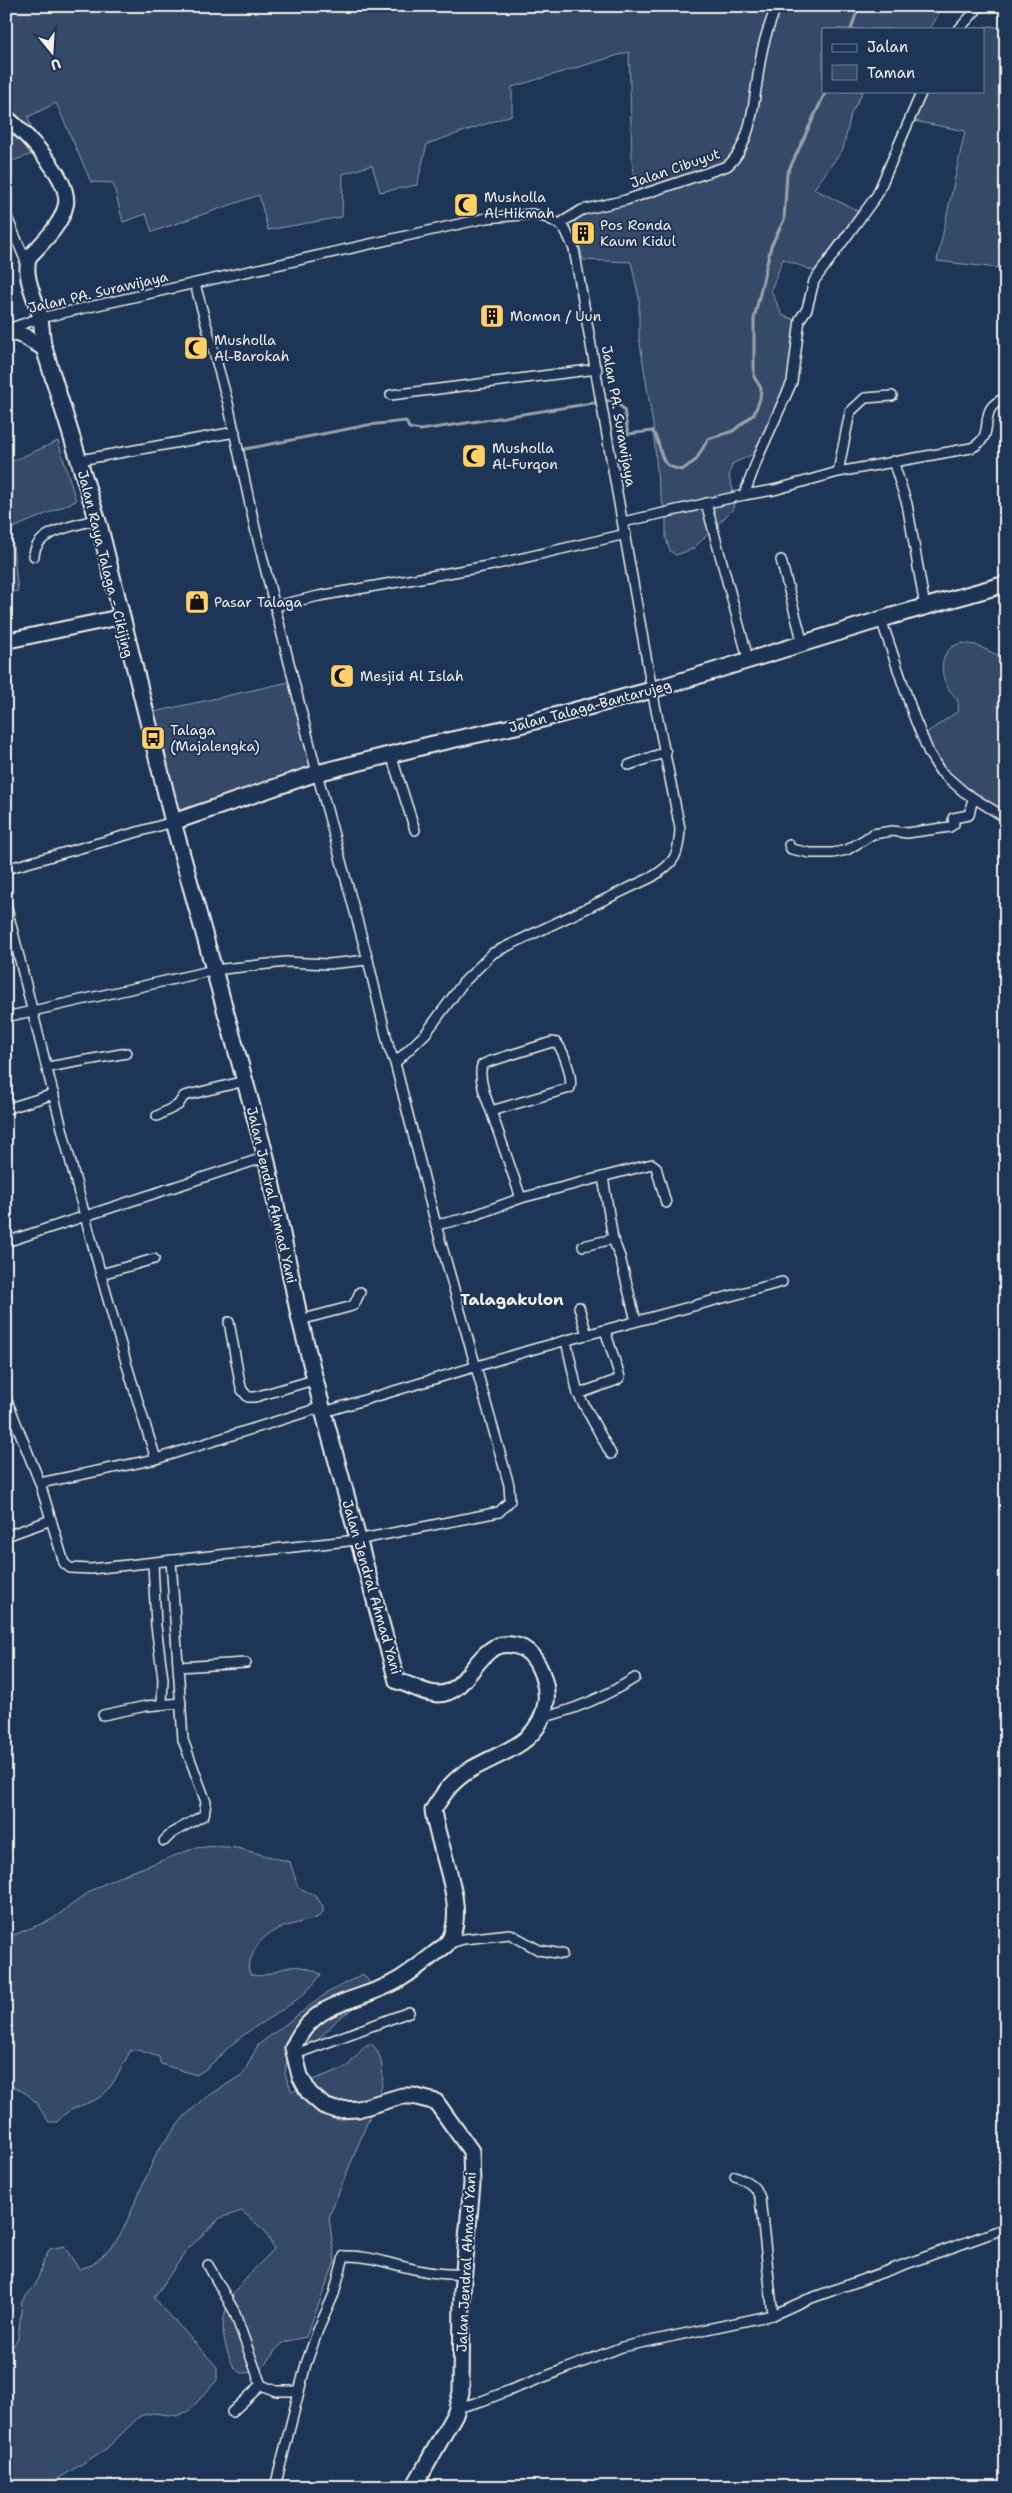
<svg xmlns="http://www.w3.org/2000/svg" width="1012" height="2493" viewBox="0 0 1012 2493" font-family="'Shantell Sans',sans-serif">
<rect width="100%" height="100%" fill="#1d3557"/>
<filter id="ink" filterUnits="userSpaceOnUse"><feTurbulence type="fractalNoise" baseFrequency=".02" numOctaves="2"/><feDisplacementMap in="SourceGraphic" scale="10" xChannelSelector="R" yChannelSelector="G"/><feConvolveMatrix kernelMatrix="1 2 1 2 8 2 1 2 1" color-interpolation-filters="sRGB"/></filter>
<g filter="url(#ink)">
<!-- green -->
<g fill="#354a67" stroke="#949ea8">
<path d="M6 6H940L937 17 930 29H823V91H863L851 114 843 149 814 189 858 211 814 271 783 259 771 290 782 315 801 322 792 379 757 452 732 464 729 477 735 496 733 509 693 549 676 555 670 551 666 538V517L658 483 653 425 639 337V298L631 262 583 260 573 216 639 199 632 162 629 52 512 87V115L427 144 417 185 380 192 372 165 343 174 342 217 268 230 259 195 152 232 146 214 123 222 113 183 91 182 56 103 28 117 39 152 6 163Z"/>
<path d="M992 26 1006 29V269L937 261 965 131 909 120 923 91H983V29H967Z"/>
<path d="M58 441 76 501 11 529 18 591 6 594V464Z"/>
<path d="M962 643 976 645 1006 659V822L935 764 922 736 958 711C961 697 950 695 946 684 938 667 943 646 962 643Z"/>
<path d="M289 682 318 782 174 819 154 712Z"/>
<path d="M216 1846 237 1848 290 1862 298 1887 315 1896 323 1906V1913C317 1919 310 1920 302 1922 270 1930 258 1935 248 1967L250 1974C263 1980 276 1969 289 1967 301 1965 311 1969 321 1974 302 2004 264 2018 237 2040 223 2051 212 2067 196 2075L161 2064 159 2057 138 2050H131C122 2065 113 2090 97 2099 80 2108 71 2105 57 2122H49C33 2100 36 2096 8 2085L6 2082V1938L51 1920 92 1890 118 1877 195 1848Z"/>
<path d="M363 1974 372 1985 369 1998 339 2018 313 2045 292 2055 287 2060 285 2074 292 2092 315 2079 347 2067 365 2046 371 2043C382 2053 384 2072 382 2086L329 2217 335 2262 306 2337C298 2339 288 2340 282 2344 265 2357 272 2373 241 2373 231 2367 230 2358 226 2347 213 2301 246 2279 274 2249L265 2231 242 2211 220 2218 187 2250 154 2298 217 2367V2380L190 2410 177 2416 153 2413 140 2416 106 2449 45 2487H6V2358L18 2338 22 2301 36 2284 44 2260 50 2249 64 2246 79 2269 92 2265 112 2247 123 2230 158 2150 184 2117 201 2101 243 2074 258 2045 327 1993Z"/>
</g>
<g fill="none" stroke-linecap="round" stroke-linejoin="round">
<!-- stream -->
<g stroke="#9aa2ab" stroke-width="3">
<path d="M851 29 859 6"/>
<path d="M240 450 368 425 406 421 409 428 421 430 613 400 624 409 628 434 652 431C666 448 653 465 682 470L696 460 708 439 733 431 754 414 760 399 761 388 754 377V319L771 246 784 220 787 174 826 91"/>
</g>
<defs>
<g id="street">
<path d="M959 29 980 6"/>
<path d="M6 215 27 264"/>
<path d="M559 224 582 210 626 200 727 166C757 142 754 78 764 43 767 30 772 19 776 6"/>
<path d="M8 329 40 318 486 218 533 214 547 218 559 224 566 231 574 249 652 690 680 828C679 855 675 863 652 877L493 953 463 983 426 1033 395 1063"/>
<path d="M391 395 597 369"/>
<path d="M892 396 865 398 850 412 838 472 971 448C1000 435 973 409 1006 398"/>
<path d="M80 460 235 432"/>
<path d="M893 461 907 504 925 607"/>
<path d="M744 495 774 490 838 472"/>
<path d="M706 503 749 662"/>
<path d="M623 522 744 495 759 455 792 382 800 319 807 309 814 281 877 195 922 91"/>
<path d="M34 556C35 530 76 526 97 519"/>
<path d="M781 560 803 644"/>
<path d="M275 606 319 596 493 565 626 534"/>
<path d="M881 619 914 717 929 753 940 771 964 792 1006 818"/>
<path d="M391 755 415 830"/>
<path d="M629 765 666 752"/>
<path d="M789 845 791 849 810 853H833L847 850 873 834 892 831 907 833 950 827 954 824 953 818 969 815 973 798"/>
<path d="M6 869 173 822"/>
<path d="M6 904C52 1090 97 1276 156 1459"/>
<path d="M6 1017 214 970 286 962 328 964 368 960"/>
<path d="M48 1067 127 1053"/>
<path d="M6 1109 54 1094"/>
<path d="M157 1116 178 1105 184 1096 245 1081"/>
<path d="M603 1177 613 1239 620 1257 636 1321"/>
<path d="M521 1198 652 1164 656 1167 666 1203"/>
<path d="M436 1225 467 1218 521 1198 491 1111C486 1098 478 1078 482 1065L488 1062 552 1042 557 1043C564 1052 573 1077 570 1088L491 1111"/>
<path d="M6 1242 266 1157"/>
<path d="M583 1246 613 1239"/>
<path d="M101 1274 154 1259"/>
<path d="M579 1307 587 1335"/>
<path d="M300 1320 349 1307 354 1305 360 1292"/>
<path d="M229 1322 240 1383 242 1390 248 1397H255L317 1379"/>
<path d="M566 1341 578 1394 611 1454"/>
<path d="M578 1394 617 1380 620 1377 605 1330"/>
<path d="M6 1398 40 1483 64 1563 70 1568 91 1569 357 1540 499 1512 510 1501 509 1485 436 1225 395 1063 389 1048 368 960 317 773 255 528 228 403 195 284"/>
<path d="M324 1412 534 1349 782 1282"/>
<path d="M40 1483 156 1459 322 1407"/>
<path d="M6 1536 51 1520"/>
<path d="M153 1563 156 1626 163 1679 162 1704"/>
<path d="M178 1667 246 1663"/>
<path d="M103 1715 146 1706 181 1703"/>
<path d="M544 1717C578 1709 606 1696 635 1678"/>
<path d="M164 1841 172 1833 204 1815 206 1802 183 1740 171 1560"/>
<path d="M447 1944 464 1939 510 1934 539 1950 562 1954"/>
<path d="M293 2055 409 2012"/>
<path d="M735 2176C747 2181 756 2186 760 2198L773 2315"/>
<path d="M208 2265 234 2311 261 2385 276 2391H299"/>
<path d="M457 2408 482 2401 622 2347 773 2315 806 2300 1006 2228"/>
<path d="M232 2412 261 2385"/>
<path d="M275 2487 306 2364 318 2330 334 2294 344 2256C366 2255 384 2262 405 2267 424 2272 444 2275 463 2274"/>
</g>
<g id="secondary">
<path d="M6 117C25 133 70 177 66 204 62 225 42 243 29 257 23 276 35 297 40 316 42 326 42 338 44 348"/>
<path d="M6 641 121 617"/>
</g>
<g id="primary">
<path d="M6 330 24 336 44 348 100 528 173 822 266 1157 300 1320 322 1407 397 1681C413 1685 432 1699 448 1692 471 1683 482 1639 512 1645 520 1646 527 1650 532 1656 541 1667 548 1687 546 1702 540 1747 497 1752 465 1773 450 1783 442 1796 433 1810 437 1847 472 1914 446 1945 431 1956 416 1969 400 1979 360 2004 315 1996 293 2048L300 2076 309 2093 324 2106 336 2110 358 2109 402 2096H413L436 2102 471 2151 472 2184 462 2292 461 2392 456 2412 414 2487"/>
<path d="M173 822 317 773 433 744 516 726 652 690 892 616 1006 584"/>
</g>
</defs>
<!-- street casing -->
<use href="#street" stroke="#f4f1e8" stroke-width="12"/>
<!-- secondary casing -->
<use href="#secondary" stroke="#f4f1e8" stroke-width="18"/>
<!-- primary casing -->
<use href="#primary" stroke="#f4f1e8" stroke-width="19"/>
<!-- street -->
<use href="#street" stroke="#1d3557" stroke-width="9"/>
<!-- secondary -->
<use href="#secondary" stroke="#1d3557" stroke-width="14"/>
<!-- primary -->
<use href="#primary" stroke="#1d3557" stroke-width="15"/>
</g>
</g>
<!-- icons -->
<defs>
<symbol id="mosque-square" viewBox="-11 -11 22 22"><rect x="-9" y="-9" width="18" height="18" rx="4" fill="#ffd166" stroke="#1d3557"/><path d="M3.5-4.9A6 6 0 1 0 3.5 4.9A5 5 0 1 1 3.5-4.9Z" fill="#111"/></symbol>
<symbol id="building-square" viewBox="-11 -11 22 22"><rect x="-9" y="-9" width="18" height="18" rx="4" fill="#ffd166" stroke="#1d3557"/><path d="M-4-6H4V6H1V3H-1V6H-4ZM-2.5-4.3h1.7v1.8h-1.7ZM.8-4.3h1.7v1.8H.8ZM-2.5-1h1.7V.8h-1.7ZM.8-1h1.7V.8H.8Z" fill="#111"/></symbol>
<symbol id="shop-square" viewBox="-11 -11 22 22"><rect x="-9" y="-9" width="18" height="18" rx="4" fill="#ffd166" stroke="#1d3557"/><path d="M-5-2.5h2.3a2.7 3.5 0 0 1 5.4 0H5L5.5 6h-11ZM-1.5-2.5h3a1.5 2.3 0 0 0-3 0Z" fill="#111"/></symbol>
<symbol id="bus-square" viewBox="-11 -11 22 22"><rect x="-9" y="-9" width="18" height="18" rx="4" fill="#ffd166" stroke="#1d3557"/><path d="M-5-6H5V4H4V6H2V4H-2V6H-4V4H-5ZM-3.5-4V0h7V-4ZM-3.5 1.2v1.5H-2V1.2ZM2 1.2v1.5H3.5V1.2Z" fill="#111"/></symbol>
</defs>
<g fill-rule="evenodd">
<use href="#mosque-square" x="452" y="191" width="28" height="28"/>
<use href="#building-square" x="569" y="219" width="28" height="28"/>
<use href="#building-square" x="478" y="302" width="28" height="28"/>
<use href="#mosque-square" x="182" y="334" width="28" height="28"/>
<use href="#mosque-square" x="460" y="442" width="28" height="28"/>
<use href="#shop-square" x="183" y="588" width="28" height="28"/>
<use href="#mosque-square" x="328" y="662" width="28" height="28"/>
<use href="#bus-square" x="139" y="724" width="28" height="28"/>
</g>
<g text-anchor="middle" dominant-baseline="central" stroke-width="4" stroke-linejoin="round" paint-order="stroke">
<!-- street labels -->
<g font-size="14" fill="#f4f1e8" stroke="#1d3557">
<text transform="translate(675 168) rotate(-19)">Jalan Cibuyut</text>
<text transform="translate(98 292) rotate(-13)">Jalan PA. Surawijaya</text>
<text transform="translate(619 416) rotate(80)">Jalan PA. Surawijaya</text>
<text transform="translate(106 564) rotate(76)">Jalan Raya Talaga - Cikijing</text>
<text transform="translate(590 706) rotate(-15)">Jalan Talaga-Bantarujeg</text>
<text transform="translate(272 1195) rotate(77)">Jalan Jendral Ahmad Yani</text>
<text transform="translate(372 1587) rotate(74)">Jalan Jendral Ahmad Yani</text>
<text transform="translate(466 2262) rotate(-87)">Jalan Jendral Ahmad Yani</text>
</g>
<!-- poi labels -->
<g font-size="14" fill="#f4f1e8" stroke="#1d3557" text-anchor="start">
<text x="484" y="197">Musholla<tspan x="484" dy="16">Al-Hikmah</tspan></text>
<text x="600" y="225">Pos Ronda<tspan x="600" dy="16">Kaum Kidul</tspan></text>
<text x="510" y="316">Momon / Uun</text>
<text x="214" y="340">Musholla<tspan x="214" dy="16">Al-Barokah</tspan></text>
<text x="492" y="448">Musholla<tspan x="492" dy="16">Al-Furqon</tspan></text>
<text x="214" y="602">Pasar Talaga</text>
<text x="360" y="676">Mesjid Al Islah</text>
<text x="170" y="730">Talaga<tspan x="170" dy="16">(Majalengka)</tspan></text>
</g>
<!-- quarter labels -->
<g font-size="16" font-weight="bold" fill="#f4f1e8" stroke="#1d3557">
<text x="512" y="1299">Talagakulon</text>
</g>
</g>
<!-- margin -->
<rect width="1012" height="2493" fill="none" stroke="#1d3557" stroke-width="25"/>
<rect x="12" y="12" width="987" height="2468" fill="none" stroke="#f4f1e8" stroke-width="2" filter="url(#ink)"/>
<!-- legend -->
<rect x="822" y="28" width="162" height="65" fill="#1d3557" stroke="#738091"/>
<rect x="832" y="44" width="25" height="8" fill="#1d3557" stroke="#738091"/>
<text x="867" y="52" font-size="15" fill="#f4f1e8">Jalan</text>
<rect x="832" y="65" width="25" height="15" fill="#354a67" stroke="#738091"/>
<text x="867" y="78" font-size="15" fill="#f4f1e8">Taman</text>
<!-- north arrow -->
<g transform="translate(52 52) rotate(162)" stroke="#1d3557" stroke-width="4" paint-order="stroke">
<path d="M0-4L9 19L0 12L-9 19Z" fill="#f4f1e8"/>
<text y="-8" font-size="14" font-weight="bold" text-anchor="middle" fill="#f4f1e8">U</text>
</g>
</svg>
